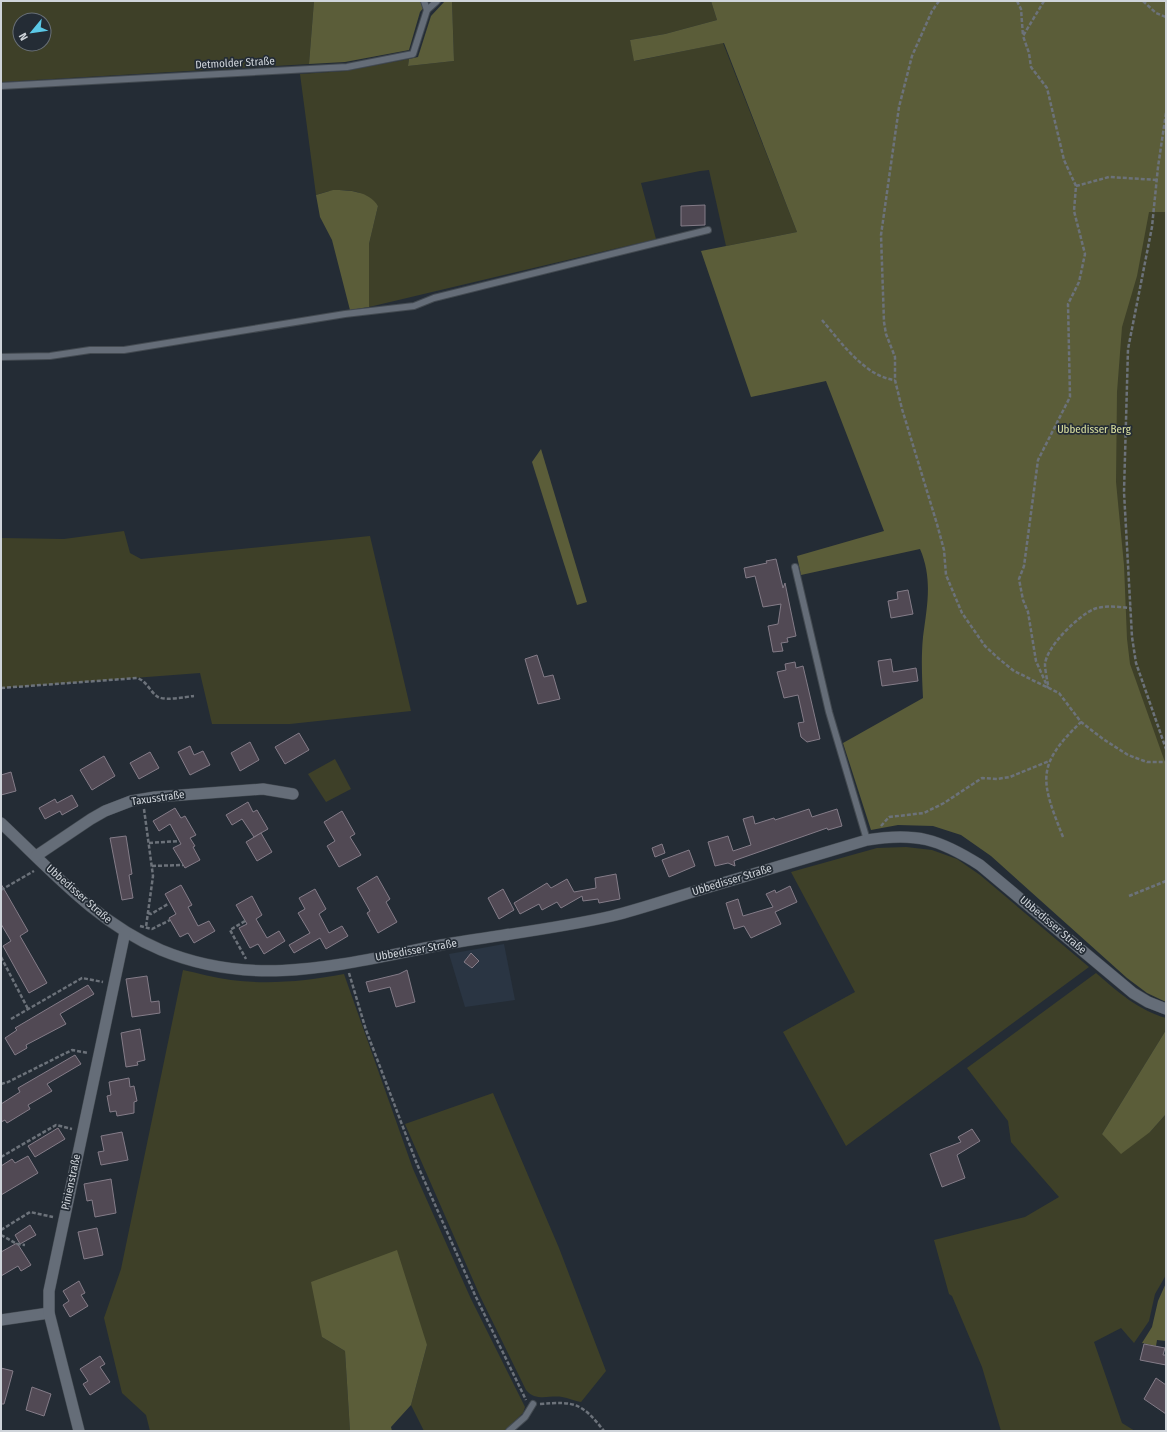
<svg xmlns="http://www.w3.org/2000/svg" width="1167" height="1432" viewBox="0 0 1167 1432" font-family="'Fira Sans Condensed',sans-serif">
<rect width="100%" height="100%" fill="#242c35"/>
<!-- built -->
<path fill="#2a3543" d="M504 944 515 1000 465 1007 449 954Z"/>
<!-- green -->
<g fill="#3e4028" fill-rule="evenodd">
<path d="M1 1H314L309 64 1 82ZM20 20H44V44H20Z"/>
<path d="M452 1H711L717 20 665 34 630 40 635 61 723 43 797 232 726 246 709 170 700 171 641 183 656 239 369 307V244L378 206C364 187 336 187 316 195L300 74 346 71 409 59 408 66 454 61Z"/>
<path d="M1166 1V988L1057 678Z"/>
<path d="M124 531 130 553 141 559 370 536 411 711 290 724H212L200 673 1 688V538L64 539Z"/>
<path d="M335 759 351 789 326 802 308 774Z"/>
<path d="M906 847 932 850 957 859 980 875 1089 967 846 1146 783 1032 855 992 791 872 877 848Z"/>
<path d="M183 970C198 973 215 978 231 980 268 985 307 981 344 974L413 1169 471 1299 525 1407 523 1413 504 1431H424L411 1405 427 1345 322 1337 345 1351 350 1431H150L146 1415 122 1393 104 1318 121 1269Z"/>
<path d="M1096 973C1118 992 1138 1010 1166 1018V1030L1102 1134 1150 1132 1166 1114V1275L1155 1294 1149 1321 1134 1343 1121 1328 1094 1342 1122 1423 1135 1431H1001L982 1367 952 1296 949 1294 934 1240 1025 1217 1059 1197 1011 1142 1008 1121 967 1068Z"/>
<path d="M493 1093 559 1248 606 1371 581 1402C575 1401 568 1398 562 1397 549 1395 536 1402 526 1390L480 1296 405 1124Z"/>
</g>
<!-- forest -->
<g fill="#5b5d39">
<path d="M314 1H429L420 12 409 50 345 62 309 64Z"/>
<path d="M445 1H452L454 61 408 66 409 59 418 57 431 16Z"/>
<path d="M711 1H1166V212H1149L1137 276 1122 327 1117 392 1116 482 1124 565 1127 639 1130 664 1166 765V1002L1147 993 1127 978 991 856 961 835 933 826 898 825 871 830 843 743 923 698C922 677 921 658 923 637 927 606 933 579 920 549L801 575 797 556 884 531 826 381 751 397 701 251 797 232 724 43 634 61 630 40 665 34 717 20Z"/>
<path d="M333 190C349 190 369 191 378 206L369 244V307L350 310 332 240 320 217 316 195Z"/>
<path d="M541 449 587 602 577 605 532 462Z"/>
<path d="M1166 1030V1114L1150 1132 1121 1154 1102 1134Z"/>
<path d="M397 1250 427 1345 411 1405 391 1427 392 1431H350L345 1351 322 1337 311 1282Z"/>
<path d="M1166 1283V1341L1157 1340 1156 1346 1142 1343 1152 1327 1158 1301Z"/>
</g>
<!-- building -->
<g fill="#514954" stroke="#847c88">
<path d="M705 205V225L681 226V206Z"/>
<path d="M776 559 783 588 785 583 796 636 787 638 788 642 781 643 783 651 773 652 768 626 778 624 781 604 763 607 755 576 746 578 744 568 767 563 766 561Z"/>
<path d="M908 590 913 614 891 618 888 601 898 599 897 592Z"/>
<path d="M537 655 544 677 553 675 560 699 538 704 525 659Z"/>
<path d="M891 659 893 672 916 668 918 681 882 686 878 661Z"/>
<path d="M795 662 796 668 803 666 820 739 807 742 801 737 798 723 804 722 798 695 784 698 777 672 786 670 785 664Z"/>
<path d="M299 733 309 750 285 764 275 747Z"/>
<path d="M250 742 259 760 240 771 231 753Z"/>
<path d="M190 746 194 755 203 751 210 765 190 775 178 752Z"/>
<path d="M150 752 159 768 139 779 130 763Z"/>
<path d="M104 756 115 776 92 790 80 770Z"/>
<path d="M11 772 16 791 1 795V775Z"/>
<path d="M72 795 78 806 62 815 60 811 45 819 39 808 55 799 57 803Z"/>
<path d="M248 802 253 812 257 810 268 829 254 837 242 819 232 825 226 815Z"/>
<path d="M175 808 181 818 185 816 196 835 190 838 195 846 193 847 200 860 185 868 173 848 181 844 170 824 159 831 153 821Z"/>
<path d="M809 809 812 817 837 809 842 826 828 830 827 828 736 860 734 861 735 866 728 863 715 866 708 842 728 836 733 851 751 845 743 819 753 816 755 824 774 818 775 820Z"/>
<path d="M342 811 355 834 350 837 361 855 339 867 327 846 335 841 324 822Z"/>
<path d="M261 833 272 852 257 861 246 842Z"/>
<path d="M126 836 132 874 129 875 133 898 122 900 110 838Z"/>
<path d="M662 844 665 853 655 857 652 848Z"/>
<path d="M689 850 695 866 669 877 662 860Z"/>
<path d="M616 874 620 899 599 903 598 899 583 901 582 896 561 908 557 902 542 910 539 904 520 914 514 903 547 883 551 888 567 879 574 892 596 888 595 878Z"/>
<path d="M377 876 390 899 386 902 397 922 378 933 367 913 370 911 357 888Z"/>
<path d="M1 884 28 931 20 936 47 983 29 993 3 946 11 941 1 924Z"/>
<path d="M181 885 192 905 188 907 198 926 209 921 215 931 194 943 188 933 180 937 169 918 176 914 165 894Z"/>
<path d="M790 886 797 902 775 912 781 924 751 938 744 926 734 929 726 903 738 899 743 916 773 907 766 894 775 890 776 893Z"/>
<path d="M315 889 326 909 319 914 329 933 342 926 348 936 326 949 320 938 294 953 289 945 310 933 298 913 305 909 299 898Z"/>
<path d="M503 889 514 910 499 919 488 898Z"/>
<path d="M252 896 262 915 256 919 267 938 279 931 285 941 264 954 258 944 250 948 239 928 247 924 236 905Z"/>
<path d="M471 953 479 961 472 968 464 962Z"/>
<path d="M407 970 415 1002 396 1007 390 987 369 992 366 982 399 974Z"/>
<path d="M147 976 151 1002 159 1001 160 1013 132 1017 126 979Z"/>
<path d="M88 985 94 994 60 1014 66 1024 26 1045 27 1048 15 1055 5 1038 17 1030 15 1028Z"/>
<path d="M140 1029 145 1060 137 1062 138 1065 126 1067 121 1033Z"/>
<path d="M75 1055 81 1064 47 1084 52 1091 28 1105 30 1109 7 1123 5 1120 1 1122V1104L20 1092 18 1088Z"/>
<path d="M129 1078 130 1087 134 1086 137 1101 134 1102V1113L117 1116 116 1111 110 1112 107 1096 111 1095 109 1082Z"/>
<path d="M58 1128 65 1139 35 1157 28 1146Z"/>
<path d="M972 1129 980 1141 957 1155 965 1178 942 1187 930 1154 961 1142 958 1137Z"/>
<path d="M122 1132 128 1160 101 1165 98 1152 104 1151 101 1136Z"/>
<path d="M28 1156 38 1173 1 1195V1166L12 1159 15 1163Z"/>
<path d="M111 1179 116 1213 95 1217 92 1200 87 1201 84 1184Z"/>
<path d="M30 1225 36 1235 20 1244 15 1235Z"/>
<path d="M97 1228 103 1255 84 1259 78 1232Z"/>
<path d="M17 1243 31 1265 21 1271 18 1266 1 1276V1252Z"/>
<path d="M79 1281 85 1293 81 1295 88 1306 70 1317 63 1305 69 1301 63 1291Z"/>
<path d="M1144 1344 1165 1348 1163 1355H1166V1365L1140 1360Z"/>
<path d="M100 1356 105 1364 100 1367 110 1382 90 1395 83 1384 88 1381 80 1369Z"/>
<path d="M1 1368 13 1371 4 1404H1Z"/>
<path d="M1156 1378 1166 1385V1414L1144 1399Z"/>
<path d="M32 1387 51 1394 44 1416 26 1410Z"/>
</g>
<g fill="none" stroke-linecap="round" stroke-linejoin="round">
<defs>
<g id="service">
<path d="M427 10 437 1"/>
<path d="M1 86 347 67 413 54 427 10 424 1"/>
<path d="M1 357 50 356 90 350H124L345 314 414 306 434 298 708 230"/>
<path d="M795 567 829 712 867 840"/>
<path d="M509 1431 525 1417 533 1404"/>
</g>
<g id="minor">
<path d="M1 823C51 870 97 923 161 950 257 990 345 963 441 945 498 935 556 929 612 916 644 908 675 897 706 888 760 872 814 856 867 840 916 832 939 839 980 865L1133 993 1148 1002 1166 1009"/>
<path d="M36 856 91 819 105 811 131 801 155 797 263 789 293 794"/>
<path d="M1 1320 49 1313"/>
<path d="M79 1431 49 1313V1291L125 932"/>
</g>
</defs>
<!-- service casing -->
<use href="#service" stroke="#434a51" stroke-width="8"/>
<!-- minor casing -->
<use href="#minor" stroke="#434a51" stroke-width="12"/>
<!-- path -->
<g stroke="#6c727a" stroke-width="2.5" stroke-dasharray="4 2" stroke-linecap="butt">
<path d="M939 1 932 11 912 56 899 107 881 235 884 322 886 334 895 357V380L902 409 937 524 944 550 946 575 962 613 985 646 998 658 1014 671 1059 693 1081 722 1103 739 1128 755 1147 762H1166"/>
<path d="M1017 1 1021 9 1023 36"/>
<path d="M1044 1 1023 36 1029 53 1031 67 1047 88 1064 160 1076 186 1074 211 1085 254 1079 282 1068 304 1070 397 1038 460 1024 566 1019 579 1023 600 1028 612 1036 661 1048 688"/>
<path d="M1143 1 1156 13 1166 17"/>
<path d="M1166 113 1158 167 1152 227 1128 349 1124 492 1132 637 1136 663 1166 749"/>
<path d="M1076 186 1109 177 1158 180"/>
<path d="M822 320C840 341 865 377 895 380"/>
<path d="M1048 685C1047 679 1045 670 1045 664 1047 646 1078 616 1094 609 1105 605 1119 607 1131 608"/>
<path d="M1 688 137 678C147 681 150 692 158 697 167 701 184 697 194 696"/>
<path d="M144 809 153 876 146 927"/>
<path d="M881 826 889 817 924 813 944 803 982 778 997 779 1010 777 1049 761"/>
<path d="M1063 837C1041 781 1035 766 1081 722"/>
<path d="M149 843 179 841"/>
<path d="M152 866 183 865"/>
<path d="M1 890 34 871"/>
<path d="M1129 896 1166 881"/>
<path d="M148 913 151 914 168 904"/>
<path d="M245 921 230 930 246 959"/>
<path d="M140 926 152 929 170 920"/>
<path d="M1 957 28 1009"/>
<path d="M349 973 366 1030 417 1164 475 1295 526 1400"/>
<path d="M11 1019 82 978 103 982"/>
<path d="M1 1084 8 1082 72 1050 88 1053"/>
<path d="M1 1157 56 1125 72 1129"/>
<path d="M1 1230 30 1212 53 1217"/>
<path d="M1 1235 17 1244 25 1245"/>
<path d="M540 1404C575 1401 582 1403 604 1431"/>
</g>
<!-- service -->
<use href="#service" stroke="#656d78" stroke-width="6"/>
<!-- minor -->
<use href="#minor" stroke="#656d78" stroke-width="11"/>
</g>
<g text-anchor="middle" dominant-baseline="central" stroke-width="3.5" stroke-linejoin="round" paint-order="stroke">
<!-- street labels -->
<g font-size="11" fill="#cfd4da" stroke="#242c35">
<text transform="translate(235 63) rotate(-3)">Detmolder Straße</text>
<text transform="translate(158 798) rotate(-8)">Taxusstraße</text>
<text transform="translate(732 880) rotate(-17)">Ubbedisser Straße</text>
<text transform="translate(79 894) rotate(41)">Ubbedisser Straße</text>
<text transform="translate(1053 925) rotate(40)">Ubbedisser Straße</text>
<text transform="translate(416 950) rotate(-10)">Ubbedisser Straße</text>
<text transform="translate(71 1182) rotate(-78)">Pinienstraße</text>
</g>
<!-- park labels -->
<g font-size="11" fill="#dde2a1" stroke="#242c35">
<text x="1094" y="429">Ubbedisser Berg</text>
</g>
</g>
<!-- border -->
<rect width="1167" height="1432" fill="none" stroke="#cfd4da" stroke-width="4"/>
<!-- north arrow -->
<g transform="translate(32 32) rotate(241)"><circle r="19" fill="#242c35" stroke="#686f77"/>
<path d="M0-3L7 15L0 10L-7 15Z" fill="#5bc8e7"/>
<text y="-6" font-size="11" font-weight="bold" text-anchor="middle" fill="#cfd4da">N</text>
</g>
</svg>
